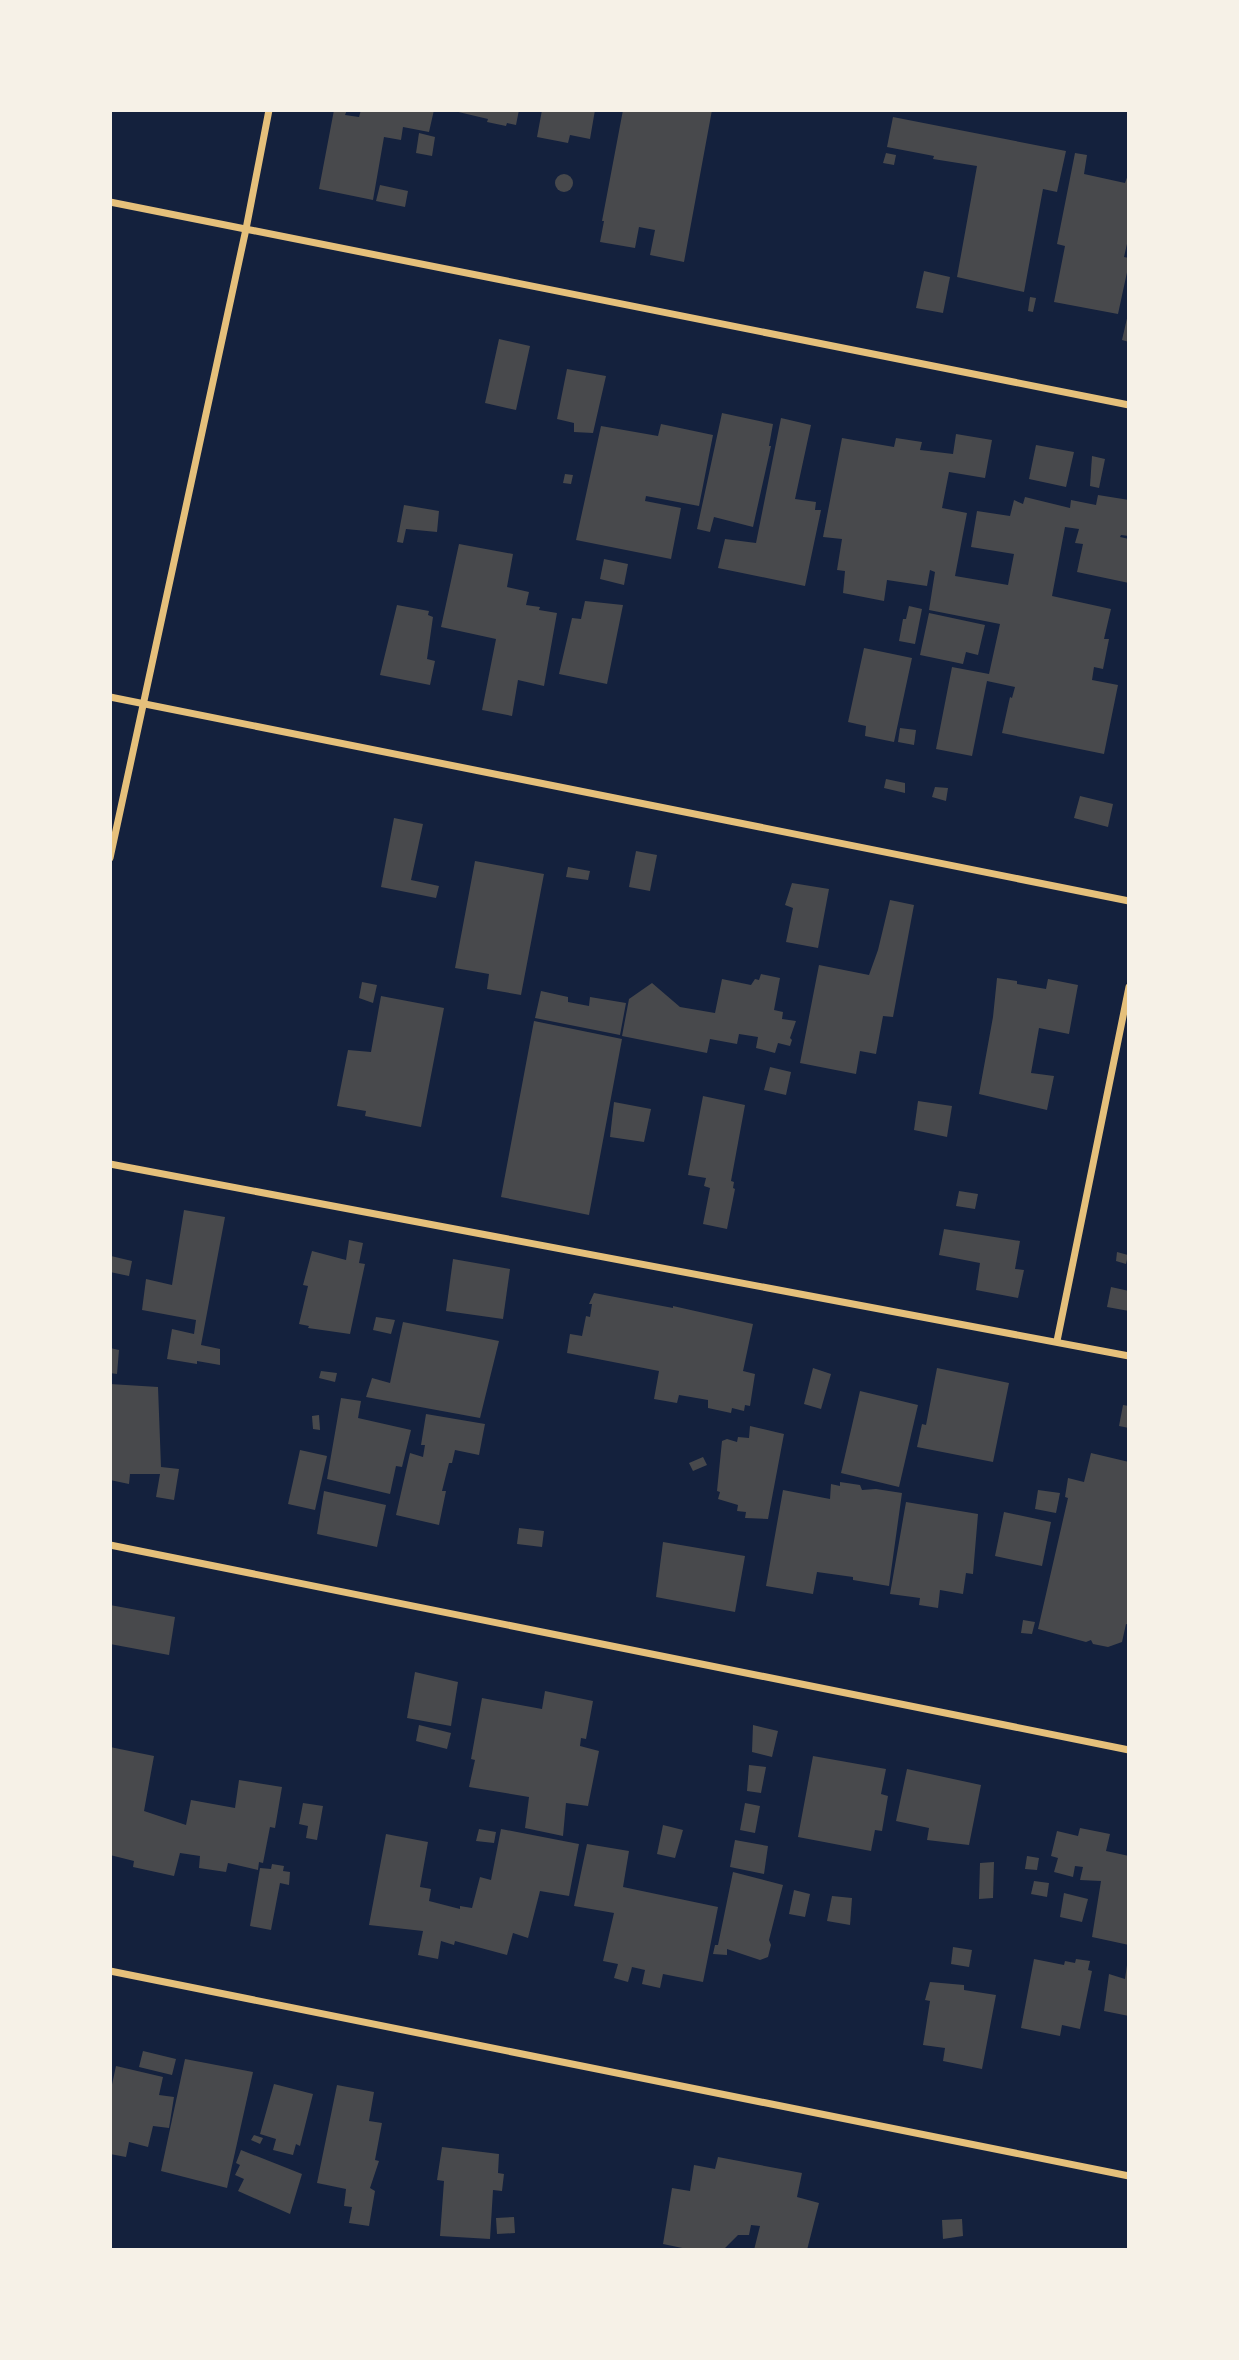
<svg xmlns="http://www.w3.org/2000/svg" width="1239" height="2360" viewBox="0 0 1239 2360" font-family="Overpass,sans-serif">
<rect width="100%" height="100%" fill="#14213d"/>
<!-- building -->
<g fill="#48494c">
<path d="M334 110H347L345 115 359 117 361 110H434L429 132 403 127 401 140 384 137 373 200 319 189Z"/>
<path d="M450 110H519L516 125 507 123 506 126 487 122 488 119Z"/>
<path d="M542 110H595L590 139 570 135 568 143 537 137Z"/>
<path d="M623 110H712L684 262 650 255 655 230 639 227 635 248 600 242 604 221H602Z"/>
<path d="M893 117 1066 151 1057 192 1043 189 1024 292 957 277 977 166 933 159 934 156 887 147Z"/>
<path d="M419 133 435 137 432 156 416 153Z"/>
<path d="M886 153 896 155 894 165 883 163Z"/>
<path d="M1075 153 1087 155 1084 174 1125 183 1129 172V235L1124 257 1129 258V263L1118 314 1054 302 1065 246 1057 244Z"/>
<circle cx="564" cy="183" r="9"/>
<path d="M380 185 408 191 405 207 376 201Z"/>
<path d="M924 271 950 277 943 313 916 308Z"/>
<path d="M1030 297 1036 298 1033 312 1028 311Z"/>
<path d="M1128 314H1129V342L1122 340Z"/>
<path d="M499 339 530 346 516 410 485 403Z"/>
<path d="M567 369 606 376 593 433 574 432V423L557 419Z"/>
<path d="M722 413 773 424 769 446H771L753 527 714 517 710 532 697 529Z"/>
<path d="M781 418 811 425 795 499 816 502 815 510H821L805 586 718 568 725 539 756 543Z"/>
<path d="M661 424 713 435 699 506 646 496 645 501 681 508 671 559 576 540 601 426 658 436Z"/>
<path d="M956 434 992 440 985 478 949 472 942 508 967 513 955 576 1008 585 1014 554 971 547 977 511 1010 516 1014 500 1023 504 1025 497 1070 508 1071 500 1096 505 1098 495 1129 500V536L1121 535 1120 537 1129 539V583L1077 572 1083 544 1075 543 1079 529 1065 527 1052 596 1111 609 1104 639H1109L1103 669 1094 667 1092 680 1118 685 1104 754 1002 733 1010 697 1012 698 1015 687 987 681 972 756 936 749 952 667 989 674 1000 624 929 610 935 572 930 570 927 586 887 580 884 601 843 593 845 571 837 570 842 539 823 537 842 438 894 447 896 438 922 442 920 450 953 454Z"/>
<path d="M1036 445 1074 452 1066 487 1029 479Z"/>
<path d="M1092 456 1105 459 1099 488 1090 486Z"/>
<path d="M565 474 573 475 571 484 563 483Z"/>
<path d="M404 505 439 511 437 532 406 529 403 543 397 542Z"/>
<path d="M459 544 513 554 507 587 529 592 526 605 540 607 539 610 557 613 544 686 518 680 512 716 482 710 496 639 441 627Z"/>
<path d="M604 559 628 564 624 585 600 579Z"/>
<path d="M585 601 623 605 607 684 559 674 572 618 581 619Z"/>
<path d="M397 605 429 611 428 615 433 617 427 659 435 661 430 685 380 675Z"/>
<path d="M909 606 922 609 915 644 899 641 903 619H906Z"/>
<path d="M929 613 985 625 978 655 966 652 963 664 920 655Z"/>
<path d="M864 648 912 658 894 742 865 736 866 726 848 722Z"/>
<path d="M900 728 916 730 914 745 898 742Z"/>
<path d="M886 779 905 783V793L884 788Z"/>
<path d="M935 787 948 788 946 801 932 797Z"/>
<path d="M1080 796 1113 804 1108 827 1074 818Z"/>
<path d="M394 818 423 824 411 880 439 886 436 898 381 887Z"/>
<path d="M636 851 657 855 650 891 629 887Z"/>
<path d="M475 861 544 874 521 995 487 989 489 974 455 968Z"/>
<path d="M568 867 590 871 588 880 566 877Z"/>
<path d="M792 883 829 889 818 948 786 942 793 908 785 905Z"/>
<path d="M890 900 914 905 893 1017 883 1016 876 1054 860 1051 856 1074 800 1063 819 965 869 975 878 950Z"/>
<path d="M761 974 780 978 774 1010 783 1012 782 1019 796 1021 790 1038 792 1040 790 1046 778 1043 775 1053 756 1048 758 1037 739 1034 737 1044 710 1039 707 1053 622 1036 629 999 652 983 680 1007 715 1013 722 979 751 985 755 979 759 980Z"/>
<path d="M997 978 1017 981V984L1046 989 1048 979 1078 985 1069 1034 1039 1028 1031 1073 1054 1076 1047 1110 979 1094 993 1017Z"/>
<path d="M362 982 377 985 373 1003 359 998Z"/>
<path d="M541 991 568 997V1002L589 1006 590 997 626 1003 620 1035 535 1018Z"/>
<path d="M381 996 444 1008 421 1127 365 1116 366 1111 337 1106 348 1050 371 1052Z"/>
<path d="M534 1021 622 1039 589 1215 501 1197Z"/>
<path d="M770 1067 791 1072 786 1095 764 1090Z"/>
<path d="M703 1096 745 1105 731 1181 734 1182 733 1188 735 1189 727 1229 703 1224 710 1188 704 1186 706 1178 688 1175Z"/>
<path d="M918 1101 952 1106 947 1137 914 1130Z"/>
<path d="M614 1102 651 1109 644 1142 610 1137Z"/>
<path d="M959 1191 978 1194 975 1209 956 1206Z"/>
<path d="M184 1210 225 1217 201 1345 220 1349V1365L197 1361V1364L167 1359 172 1329 194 1334 196 1320 142 1310 146 1279 172 1285Z"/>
<path d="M944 1229 1020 1241 1015 1269 1024 1270 1018 1298 976 1290 980 1263 939 1255Z"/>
<path d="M349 1240 363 1243 359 1263 365 1264 350 1334 308 1328 309 1326 299 1324 308 1286 303 1285 312 1251 346 1260Z"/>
<path d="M1117 1252 1128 1255 1126 1264 1116 1261Z"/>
<path d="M111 1256 132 1261 129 1276 110 1272Z"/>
<path d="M453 1259 510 1269 503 1319 446 1311Z"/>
<path d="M1111 1287 1129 1291V1311L1107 1307Z"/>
<path d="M594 1293 673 1308V1306L753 1324 743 1371 755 1374 750 1406 745 1405 744 1411 732 1408 731 1413 708 1408V1400L679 1395 677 1403 654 1399 659 1371 567 1353 570 1334 582 1336 586 1316 590 1317 592 1304H589Z"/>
<path d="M376 1317 395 1320 391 1334 373 1330Z"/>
<path d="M403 1322 499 1341 480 1418 366 1397 372 1378 390 1383Z"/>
<path d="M110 1348 119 1350 117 1374 110 1373Z"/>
<path d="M813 1368 831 1374 821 1409 804 1404Z"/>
<path d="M937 1368 1009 1383 993 1462 917 1447 922 1424 926 1425Z"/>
<path d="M321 1371 337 1373 335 1382 319 1378Z"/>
<path d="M110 1384 158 1387 161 1467 179 1469 174 1500 156 1497 160 1474H130L129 1484 110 1480Z"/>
<path d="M860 1391 918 1405 899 1487 841 1473Z"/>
<path d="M341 1398 361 1401 358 1418 411 1430 402 1467 396 1466 390 1494 327 1479Z"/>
<path d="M1123 1405 1129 1406V1428L1119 1426Z"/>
<path d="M426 1414 485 1424 479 1455 455 1450 452 1463H449L442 1491H446L439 1525 396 1515 410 1453 423 1457 425 1445H421Z"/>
<path d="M319 1415 320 1430 313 1429 312 1416Z"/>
<path d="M750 1426 784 1434 768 1519 745 1518 746 1512 737 1511 738 1505 718 1499 720 1492 717 1491 722 1441 727 1439 737 1442 738 1437 749 1438Z"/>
<path d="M300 1450 327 1456 315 1510 288 1504Z"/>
<path d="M1091 1453 1129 1462V1625L1126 1624 1122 1642 1108 1647 1093 1644 1091 1640 1086 1642 1038 1629 1068 1498 1065 1497 1068 1478 1084 1482Z"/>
<path d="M703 1457 707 1465 693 1471 689 1463Z"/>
<path d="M840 1482 860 1485 862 1490 876 1489 902 1493 889 1586 853 1580V1577L817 1572 813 1594 766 1586 783 1490 830 1499 831 1484 840 1486Z"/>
<path d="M1038 1490 1060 1493 1056 1513 1035 1509Z"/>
<path d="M324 1491 386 1505 377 1547 317 1534Z"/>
<path d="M906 1502 978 1514 973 1574 966 1573 963 1594 940 1590 938 1608 919 1605 920 1598 890 1594Z"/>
<path d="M1004 1512 1051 1522 1042 1566 995 1556Z"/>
<path d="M519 1528 544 1531 542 1547 517 1544Z"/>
<path d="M663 1542 745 1556 735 1612 656 1597Z"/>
<path d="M110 1605 175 1617 169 1655 110 1644Z"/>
<path d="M1023 1620 1035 1622 1032 1634 1021 1633Z"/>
<path d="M415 1672 458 1682 451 1726 407 1718Z"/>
<path d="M545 1691 593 1701 586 1739 581 1738 580 1746 599 1751 588 1806 566 1803 563 1836 525 1828 529 1797 469 1787 475 1760 471 1759 482 1698 542 1709Z"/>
<path d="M419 1725 451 1733 447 1749 416 1741Z"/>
<path d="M753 1725 778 1731 772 1757 752 1752Z"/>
<path d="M110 1747 154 1756 144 1811 186 1825 191 1800 235 1808 239 1780 282 1787 275 1828 270 1827 263 1863 259 1862 258 1870 228 1863 226 1872 199 1868 200 1856 180 1853 174 1876 133 1867 134 1861 110 1855Z"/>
<path d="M813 1756 886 1769 881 1794 888 1796 882 1831 875 1830 871 1851 798 1837Z"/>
<path d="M749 1765 766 1767 761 1793 747 1791Z"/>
<path d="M907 1769 981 1785 969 1845 927 1840 929 1828 896 1821Z"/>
<path d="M303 1803 323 1806 317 1840 306 1838 308 1826 299 1824Z"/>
<path d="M745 1803 760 1806 755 1833 740 1830Z"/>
<path d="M663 1825 683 1830 675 1858 657 1854Z"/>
<path d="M1080 1828 1110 1834 1106 1851 1129 1856V1945L1092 1937 1101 1881 1080 1880 1083 1867 1075 1866 1073 1877 1054 1872 1058 1858 1051 1856 1057 1831 1078 1836Z"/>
<path d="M479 1829 496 1832 494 1843 476 1841Z"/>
<path d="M501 1829 579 1844 569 1896 540 1891 528 1938 513 1933 507 1955 455 1941 454 1945 441 1941 438 1959 418 1955 423 1931 369 1925 386 1834 428 1842 420 1887 431 1889 429 1901 460 1909V1906L472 1908 480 1877 491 1880Z"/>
<path d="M735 1840 768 1846 764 1874 730 1867Z"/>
<path d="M587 1844 629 1851 623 1887 718 1907 703 1982 663 1974 660 1988 642 1984 645 1970 632 1967 628 1982 614 1978 618 1964 603 1961 614 1913 574 1906Z"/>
<path d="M1027 1856 1039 1858 1037 1870 1025 1869Z"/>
<path d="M994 1862 993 1898 979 1899 980 1863Z"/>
<path d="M272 1864 284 1866 283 1871 290 1872 289 1885 280 1883 271 1930 250 1926 260 1868 271 1869Z"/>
<path d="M733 1872 783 1885 769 1940 771 1945 768 1957 760 1960 727 1949V1955L713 1954 715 1945H718Z"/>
<path d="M1034 1881 1049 1883 1047 1897 1031 1894Z"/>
<path d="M794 1890 810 1894 805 1917 789 1914Z"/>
<path d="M1064 1893 1088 1899 1082 1922 1060 1917Z"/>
<path d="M832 1896 852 1898 850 1925 827 1921Z"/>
<path d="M953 1947 972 1950 969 1967 951 1964Z"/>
<path d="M1034 1959 1064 1965 1065 1961 1075 1963 1076 1959 1090 1961 1088 1970 1092 1971 1080 2029 1062 2025 1060 2036 1021 2028Z"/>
<path d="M1127 1965 1129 2016 1104 2011 1109 1974 1125 1979Z"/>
<path d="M930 1982 964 1985V1990L996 1995 982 2069 943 2061 945 2048 923 2045 930 2001 925 2000Z"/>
<path d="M143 2051 176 2059 172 2075 139 2067Z"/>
<path d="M185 2059 253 2072 227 2188 161 2171Z"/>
<path d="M116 2066 163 2077 159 2095 174 2097 169 2128 153 2126 148 2147 129 2142 126 2157 110 2154V2094Z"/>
<path d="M274 2084 313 2094 300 2146 296 2144 293 2155 273 2150 276 2139 260 2134Z"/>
<path d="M337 2085 374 2092 369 2121 382 2123 375 2160 379 2161 370 2188 375 2191 369 2226 349 2223 352 2207 344 2206 346 2189 317 2183Z"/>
<path d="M254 2135 263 2138 260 2144 251 2140Z"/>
<path d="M442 2147 499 2154 498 2173 504 2174 502 2191 493 2190 490 2239 440 2236 444 2181 437 2180Z"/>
<path d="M241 2150 302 2174 290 2214 238 2191 244 2179 235 2175 240 2165 236 2163Z"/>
<path d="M718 2157 802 2173 797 2197 819 2203 807 2250H754L760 2226 751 2225 749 2235H738L723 2250H692L663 2244 672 2188 690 2191 694 2165 715 2169Z"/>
<path d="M514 2217 515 2233 497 2234 496 2218Z"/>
<path d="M962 2219 963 2236 943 2239 942 2220Z"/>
</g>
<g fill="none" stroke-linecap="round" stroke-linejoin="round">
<!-- minor -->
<g stroke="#e5c07b" stroke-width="7">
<path d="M110 202 1129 405"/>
<path d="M110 697 1129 901"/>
<path d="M110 858 246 229 269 110"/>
<path d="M110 1164 1129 1356"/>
<path d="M1057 1341 1129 987"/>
<path d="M110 1545 1129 1750"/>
<path d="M110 1971 1129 2176"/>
</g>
</g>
<!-- border -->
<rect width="1239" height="2360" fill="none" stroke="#f6f1e7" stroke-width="224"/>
</svg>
